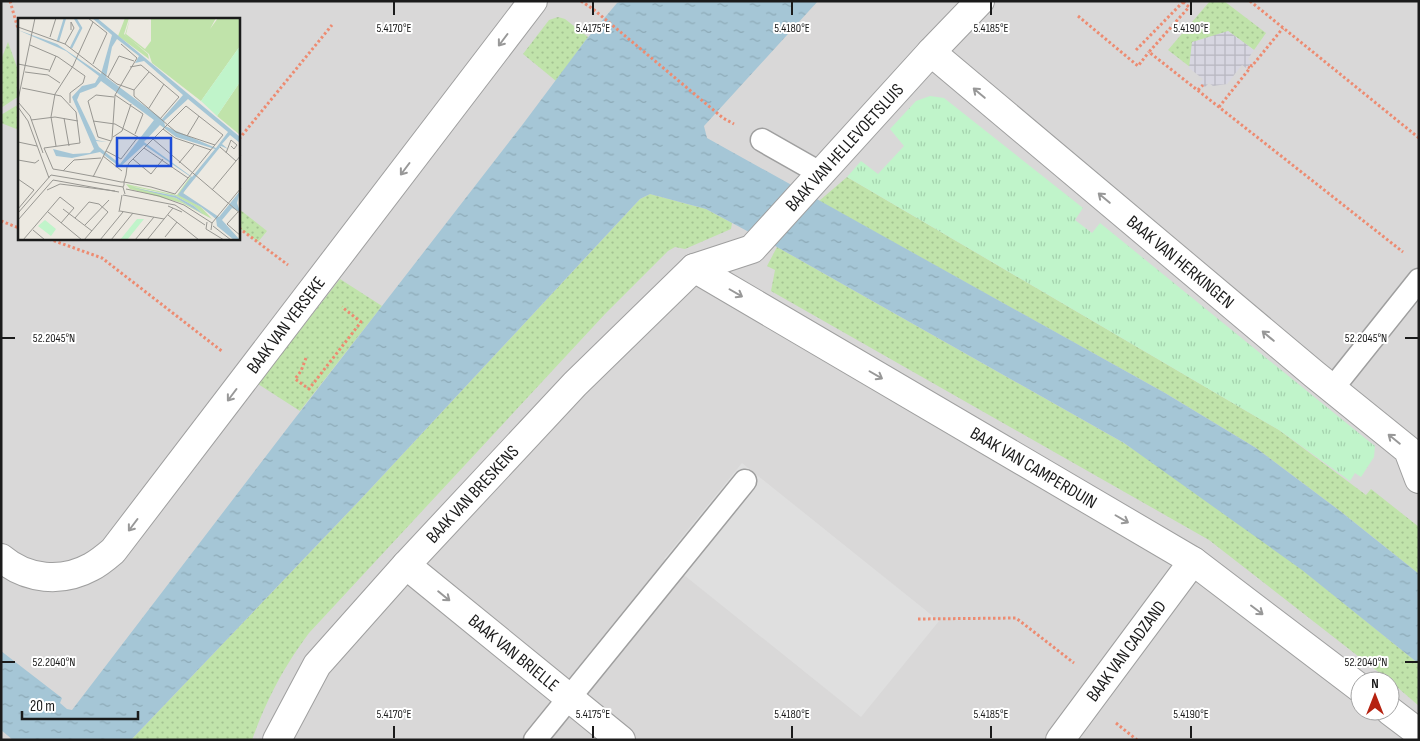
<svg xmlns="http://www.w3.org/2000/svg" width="1420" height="741" viewBox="0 0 1420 741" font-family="'Sofia Sans Condensed',sans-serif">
<defs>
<pattern id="grass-dots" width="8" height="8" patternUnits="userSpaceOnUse" patternTransform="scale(1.25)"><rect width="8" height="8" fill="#c0e3aa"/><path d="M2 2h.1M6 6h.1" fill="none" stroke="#a4c292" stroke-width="1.8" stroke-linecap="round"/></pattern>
<pattern id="park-tufts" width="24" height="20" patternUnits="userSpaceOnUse" patternTransform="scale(1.25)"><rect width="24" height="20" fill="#c0f4ca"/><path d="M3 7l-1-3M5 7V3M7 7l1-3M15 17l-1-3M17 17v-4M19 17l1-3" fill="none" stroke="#a4d1ad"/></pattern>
<pattern id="plaza-grid" width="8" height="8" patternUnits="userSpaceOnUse" patternTransform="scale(1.25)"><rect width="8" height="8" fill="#d7d6e1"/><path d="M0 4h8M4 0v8" fill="none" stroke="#b8b7c0"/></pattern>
<pattern id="water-ripples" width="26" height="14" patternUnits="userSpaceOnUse" patternTransform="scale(1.25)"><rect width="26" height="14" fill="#a5c6d6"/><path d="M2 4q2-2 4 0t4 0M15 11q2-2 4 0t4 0" fill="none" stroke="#8daab7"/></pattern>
</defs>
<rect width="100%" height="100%" fill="#ece9e1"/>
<!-- residential -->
<path fill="#d9d8d8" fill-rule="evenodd" d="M1 1H1419V740H1ZM19 19H239V239H19ZM1360 681H1390V711H1360Z"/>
<!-- grass -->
<g fill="url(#grass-dots)">
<path d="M1210 1H1224L1266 33 1254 50 1228 31 1190 67 1168 50Z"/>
<path d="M558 17 565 19 588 37 556 81 523 54 549 20Z"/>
<path d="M8 42 19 73V96L1 108V60Z"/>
<path d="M19 104V130L1 123V115Z"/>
<path d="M847 177 1279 430 1366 495 1371 489 1419 527V574L1340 511 1256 448 1165 393 819 201Z"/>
<path d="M650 194 706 209 732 223 731 229 685 249 675 247 668 251 605 314 309 633C283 668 267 699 252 740H131L360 500 640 199Z"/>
<path d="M239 209 267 231 258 242 239 228Z"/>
<path d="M777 247 1124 443 1256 532 1419 664V706L1390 681 1209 540 771 291 775 270 767 266Z"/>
<path d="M340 279 382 306 300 411 258 384Z"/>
</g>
<!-- park -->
<path fill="url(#park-tufts)" d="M930 96 944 98 1083 208 1075 220 1092 233 1100 223 1371 443 1375 446 1374 457 1361 477 1355 473 1350 481 1279 430 847 177 861 161 878 174 904 146 890 129 916 101Z"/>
<!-- parking -->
<path fill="#dfdfdf" d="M742 463 939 621 861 717 664 559Z"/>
<!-- plaza -->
<path fill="url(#plaza-grid)" d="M1228 31 1254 50 1248 59 1252 63 1246 68 1242 65 1227 84 1213 86 1209 83 1205 87 1199 83 1203 79 1189 68 1192 42Z"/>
<!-- water -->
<path fill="url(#water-ripples)" d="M622 1H818L704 126 707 138 1165 393 1256 448 1340 511 1419 574V664L1302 570 1124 443 777 247 706 209 650 194 640 199 360 500 131 740H13L1 730V651L62 698 60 703 67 709 72 710 289 426 523 124 585 41 617 3Z"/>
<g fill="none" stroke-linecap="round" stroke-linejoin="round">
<defs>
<g id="service">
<path d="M762 140 820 173"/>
<path d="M1332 389 1419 280"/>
<path d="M535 740 745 481"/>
</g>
<g id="minor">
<path id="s1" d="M931 52 1314 374 1408 450 1419 479"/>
<path id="s2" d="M694 268 1193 561 1360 688"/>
<path id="s3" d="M1 558C27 580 62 583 91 567 99 563 106 557 113 551L533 1"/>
<path id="s4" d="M406 565 621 740"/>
<path d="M1390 711 1419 733"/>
<path id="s5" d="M277 740 317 665 406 565 575 384 694 268 752 249 931 52 980 1"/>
<path id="s6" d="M1060 740 1193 561"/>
</g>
</defs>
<!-- service casing -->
<use href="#service" stroke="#9f9f9f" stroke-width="25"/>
<!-- minor casing -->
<use href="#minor" stroke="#9f9f9f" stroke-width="30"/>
<!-- path -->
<g stroke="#ed8b71" stroke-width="3" stroke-dasharray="2.5 2.5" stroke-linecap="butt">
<path d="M10 1 19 32"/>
<path d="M581 1 593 9 723 118 734 124"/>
<path d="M1250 1 1419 138"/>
<path d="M1183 2 1189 7 1149 52 1403 252"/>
<path d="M1078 16 1138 66 1149 52"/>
<path d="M1136 50 1183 2"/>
<path d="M1250 65 1252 66 1283 28"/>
<path d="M1198 90 1203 85"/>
<path d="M1219 107 1250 68 1248 67"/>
<path d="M239 139 332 25"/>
<path d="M1 221 19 228"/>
<path d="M239 228 288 265"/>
<path d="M49 239 102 258 223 352"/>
<path d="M306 358 301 371 295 379 309 389 361 322 342 307"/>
<path d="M918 619 1016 618 1074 663"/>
<path d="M1116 723 1137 740"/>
</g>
<!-- service -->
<use href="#service" stroke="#fff" stroke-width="22"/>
<!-- minor -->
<use href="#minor" stroke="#fff" stroke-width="28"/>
</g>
<!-- one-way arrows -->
<defs><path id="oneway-shaft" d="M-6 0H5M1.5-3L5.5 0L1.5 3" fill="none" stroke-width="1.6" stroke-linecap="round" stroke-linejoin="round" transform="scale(1.25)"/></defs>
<g stroke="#989898">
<use href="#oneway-shaft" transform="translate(503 40) rotate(127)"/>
<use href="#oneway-shaft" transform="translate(979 93) rotate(-140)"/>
<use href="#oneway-shaft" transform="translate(405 169) rotate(127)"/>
<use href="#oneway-shaft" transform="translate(1104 198) rotate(-140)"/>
<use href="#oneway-shaft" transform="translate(736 293) rotate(30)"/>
<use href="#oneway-shaft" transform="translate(1268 336) rotate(-140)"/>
<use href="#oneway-shaft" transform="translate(876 375) rotate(30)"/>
<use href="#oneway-shaft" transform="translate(232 395) rotate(127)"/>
<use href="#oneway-shaft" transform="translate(1394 439) rotate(-141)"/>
<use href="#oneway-shaft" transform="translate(1122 519) rotate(30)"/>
<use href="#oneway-shaft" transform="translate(133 525) rotate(127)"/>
<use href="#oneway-shaft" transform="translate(444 596) rotate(39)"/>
<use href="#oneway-shaft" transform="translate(1257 610) rotate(37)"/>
</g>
<!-- ticks -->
<path fill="none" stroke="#1b1b1b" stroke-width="2" d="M394 2V15M593 2V15M792 2V15M991 2V15M1191 2V15M2 338H15M1405 338H1418M2 662H15M1405 662H1418M394 726V738M593 726V738M792 726V738M991 726V738M1191 726V738"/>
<g text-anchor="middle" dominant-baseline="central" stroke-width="4" stroke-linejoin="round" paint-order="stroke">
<!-- street labels -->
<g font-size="18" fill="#1b1b1b" stroke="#fff">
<text stroke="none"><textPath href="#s5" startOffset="831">BAAK VAN HELLEVOETSLUIS</textPath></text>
<text stroke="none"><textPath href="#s1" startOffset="326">BAAK VAN HERKINGEN</textPath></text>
<text stroke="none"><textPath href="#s3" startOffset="408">BAAK VAN YERSEKE</textPath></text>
<text stroke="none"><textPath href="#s2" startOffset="394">BAAK VAN CAMPERDUIN</textPath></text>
<text stroke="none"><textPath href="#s5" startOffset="316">BAAK VAN BRESKENS</textPath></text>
<text stroke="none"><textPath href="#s6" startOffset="111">BAAK VAN CADZAND</textPath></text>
<text stroke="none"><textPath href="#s4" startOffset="139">BAAK VAN BRIELLE</textPath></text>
</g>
</g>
<!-- overview -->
<g transform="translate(18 18)">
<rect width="222" height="222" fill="#ece9e1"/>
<path d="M107 0H111L106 16 130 36 131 41 100 18ZM112 0 108 16 127 31 133 23V0H198L192 11 200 0H222V28L183 83 134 45 131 36 107 17ZM222 64V117L199 98ZM172 159 173 160 164 178 183 189 194 201 164 185 112 171 108 166 159 177ZM113 168 158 178 176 188 184 195 158 180Z" fill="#c0e3aa" fill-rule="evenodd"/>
<path d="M222 28V64L199 98 183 83ZM119 201H126L109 222H102ZM27 202 38 211 33 218 20 208Z" fill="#c0f4ca"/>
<path d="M74 0H79L222 119V125L212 117 204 126 210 131 203 128 165 175 201 199 222 173 219 185 222 194 214 190 204 202 222 222H216L199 208 198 201 183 189 160 177 173 159 126 127 102 149 82 134 54 140 38 138 35 131 55 136 72 135 76 131 54 79 64 68 77 65 81 58 48 33 0 12 39 26 83 56 94 17ZM99 21 121 38 117 45 126 43 165 77 144 101 88 59 94 29ZM83 63 136 102 102 146 81 129 78 123 89 124 78 122 59 82 62 75 78 69ZM170 81 210 114 198 130 147 108 146 103ZM142 107 158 119 197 131 174 159 126 124ZM112 169 158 178 176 188 185 196 158 180Z" fill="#a5c6d6" fill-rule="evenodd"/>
<path fill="none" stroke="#a5c6d6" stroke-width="2.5" d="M40 23 47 0M53 30 63 10 57 0"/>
<path fill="none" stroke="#989792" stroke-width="1" d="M70 0 89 15 75 46M0 9 47 26 99 66 116 72M32 19 38 0M47 26 56 10 53 4V12M12 27 40 39 67 58 65 65 52 75V85M0 46 31 52M112 49 123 47 161 79 142 101M7 54 30 57 42 65M31 54 38 38M90 59 101 38 116 43M4 70 43 78 58 94 62 125 26 130 35 151 47 153 79 159 103 164H106L133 169 157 176 205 117 168 88 111 145 109 149 108 157 106 164V167L105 169M116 72V78L158 114 197 127M116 72 131 54M97 77 125 96 117 116M0 82 17 0M0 84 12 98 25 135M0 89 10 103 31 160M131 90 146 66M46 100 51 128M13 102 37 99 60 103M75 103 97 106 120 119 103 141 88 133M145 111 157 120 193 132M169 118 181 98M95 119 104 113 113 86M135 121 223 196M93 123 80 119 70 83 78 77 96 79M0 124 19 128M38 128 33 99 37 76 55 48 75 4M202 129 218 143M126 130 170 160M208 135 213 122 219 127 216 131 213 128M85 138 104 153M115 141 133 156M0 142 17 145 21 142M161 145 176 127M45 153 56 142 83 140M133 156 145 141M75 159 94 121 97 77 119 40 103 26M0 161 16 172 0 191M108 171 141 178 166 187 194 205 193 212M29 172 42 166 97 173M194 172 223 137M105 177 157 187 187 207M150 188 164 194M45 191 74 213M102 193 146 201M30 194 64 222M101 194 104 177M220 194 209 206 223 218M0 195 33 157 105 169 107 176M150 197 181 222M57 200 71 184 81 186 90 194 66 222M0 202 35 162 101 174M189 204 188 211 206 222M194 205 223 170M67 207 91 182M195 208 213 222M15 212 27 222M147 219 159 204M5 222 42 179 56 190 43 205M82 222 105 194M93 222 115 195M117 222 136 199M129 222 155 190"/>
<path fill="#1d4ed8" fill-opacity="0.15" stroke="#1d4ed8" stroke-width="2.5" d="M99 120H153V148H99Z"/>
<rect width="222" height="222" fill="none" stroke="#1b1b1b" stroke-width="2.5"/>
</g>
<g font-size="12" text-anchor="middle" fill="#1b1b1b" stroke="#fff" stroke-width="4" stroke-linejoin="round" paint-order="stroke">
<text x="394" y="32">5.4170°E</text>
<text x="593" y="32">5.4175°E</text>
<text x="792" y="32">5.4180°E</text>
<text x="991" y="32">5.4185°E</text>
<text x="1191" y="32">5.4190°E</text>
<text x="54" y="342">52.2045°N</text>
<text x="1366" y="342">52.2045°N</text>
<text x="54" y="666">52.2040°N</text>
<text x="1366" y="666">52.2040°N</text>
<text x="394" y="718">5.4170°E</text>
<text x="593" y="718">5.4175°E</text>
<text x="792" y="718">5.4180°E</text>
<text x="991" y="718">5.4185°E</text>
<text x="1191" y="718">5.4190°E</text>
</g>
<!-- border -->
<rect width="1420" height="741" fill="none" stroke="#1b1b1b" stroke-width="5"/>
<!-- north arrow -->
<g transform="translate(1375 696)"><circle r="24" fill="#ffffff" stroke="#a4a4a4"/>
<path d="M0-4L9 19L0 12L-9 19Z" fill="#b52210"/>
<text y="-8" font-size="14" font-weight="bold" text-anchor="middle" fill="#1b1b1b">N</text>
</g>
<!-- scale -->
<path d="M22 711v8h116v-8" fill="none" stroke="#1b1b1b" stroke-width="2.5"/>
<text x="30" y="711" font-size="15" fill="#1b1b1b" stroke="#ffffff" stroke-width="4" paint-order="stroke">20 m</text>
</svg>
